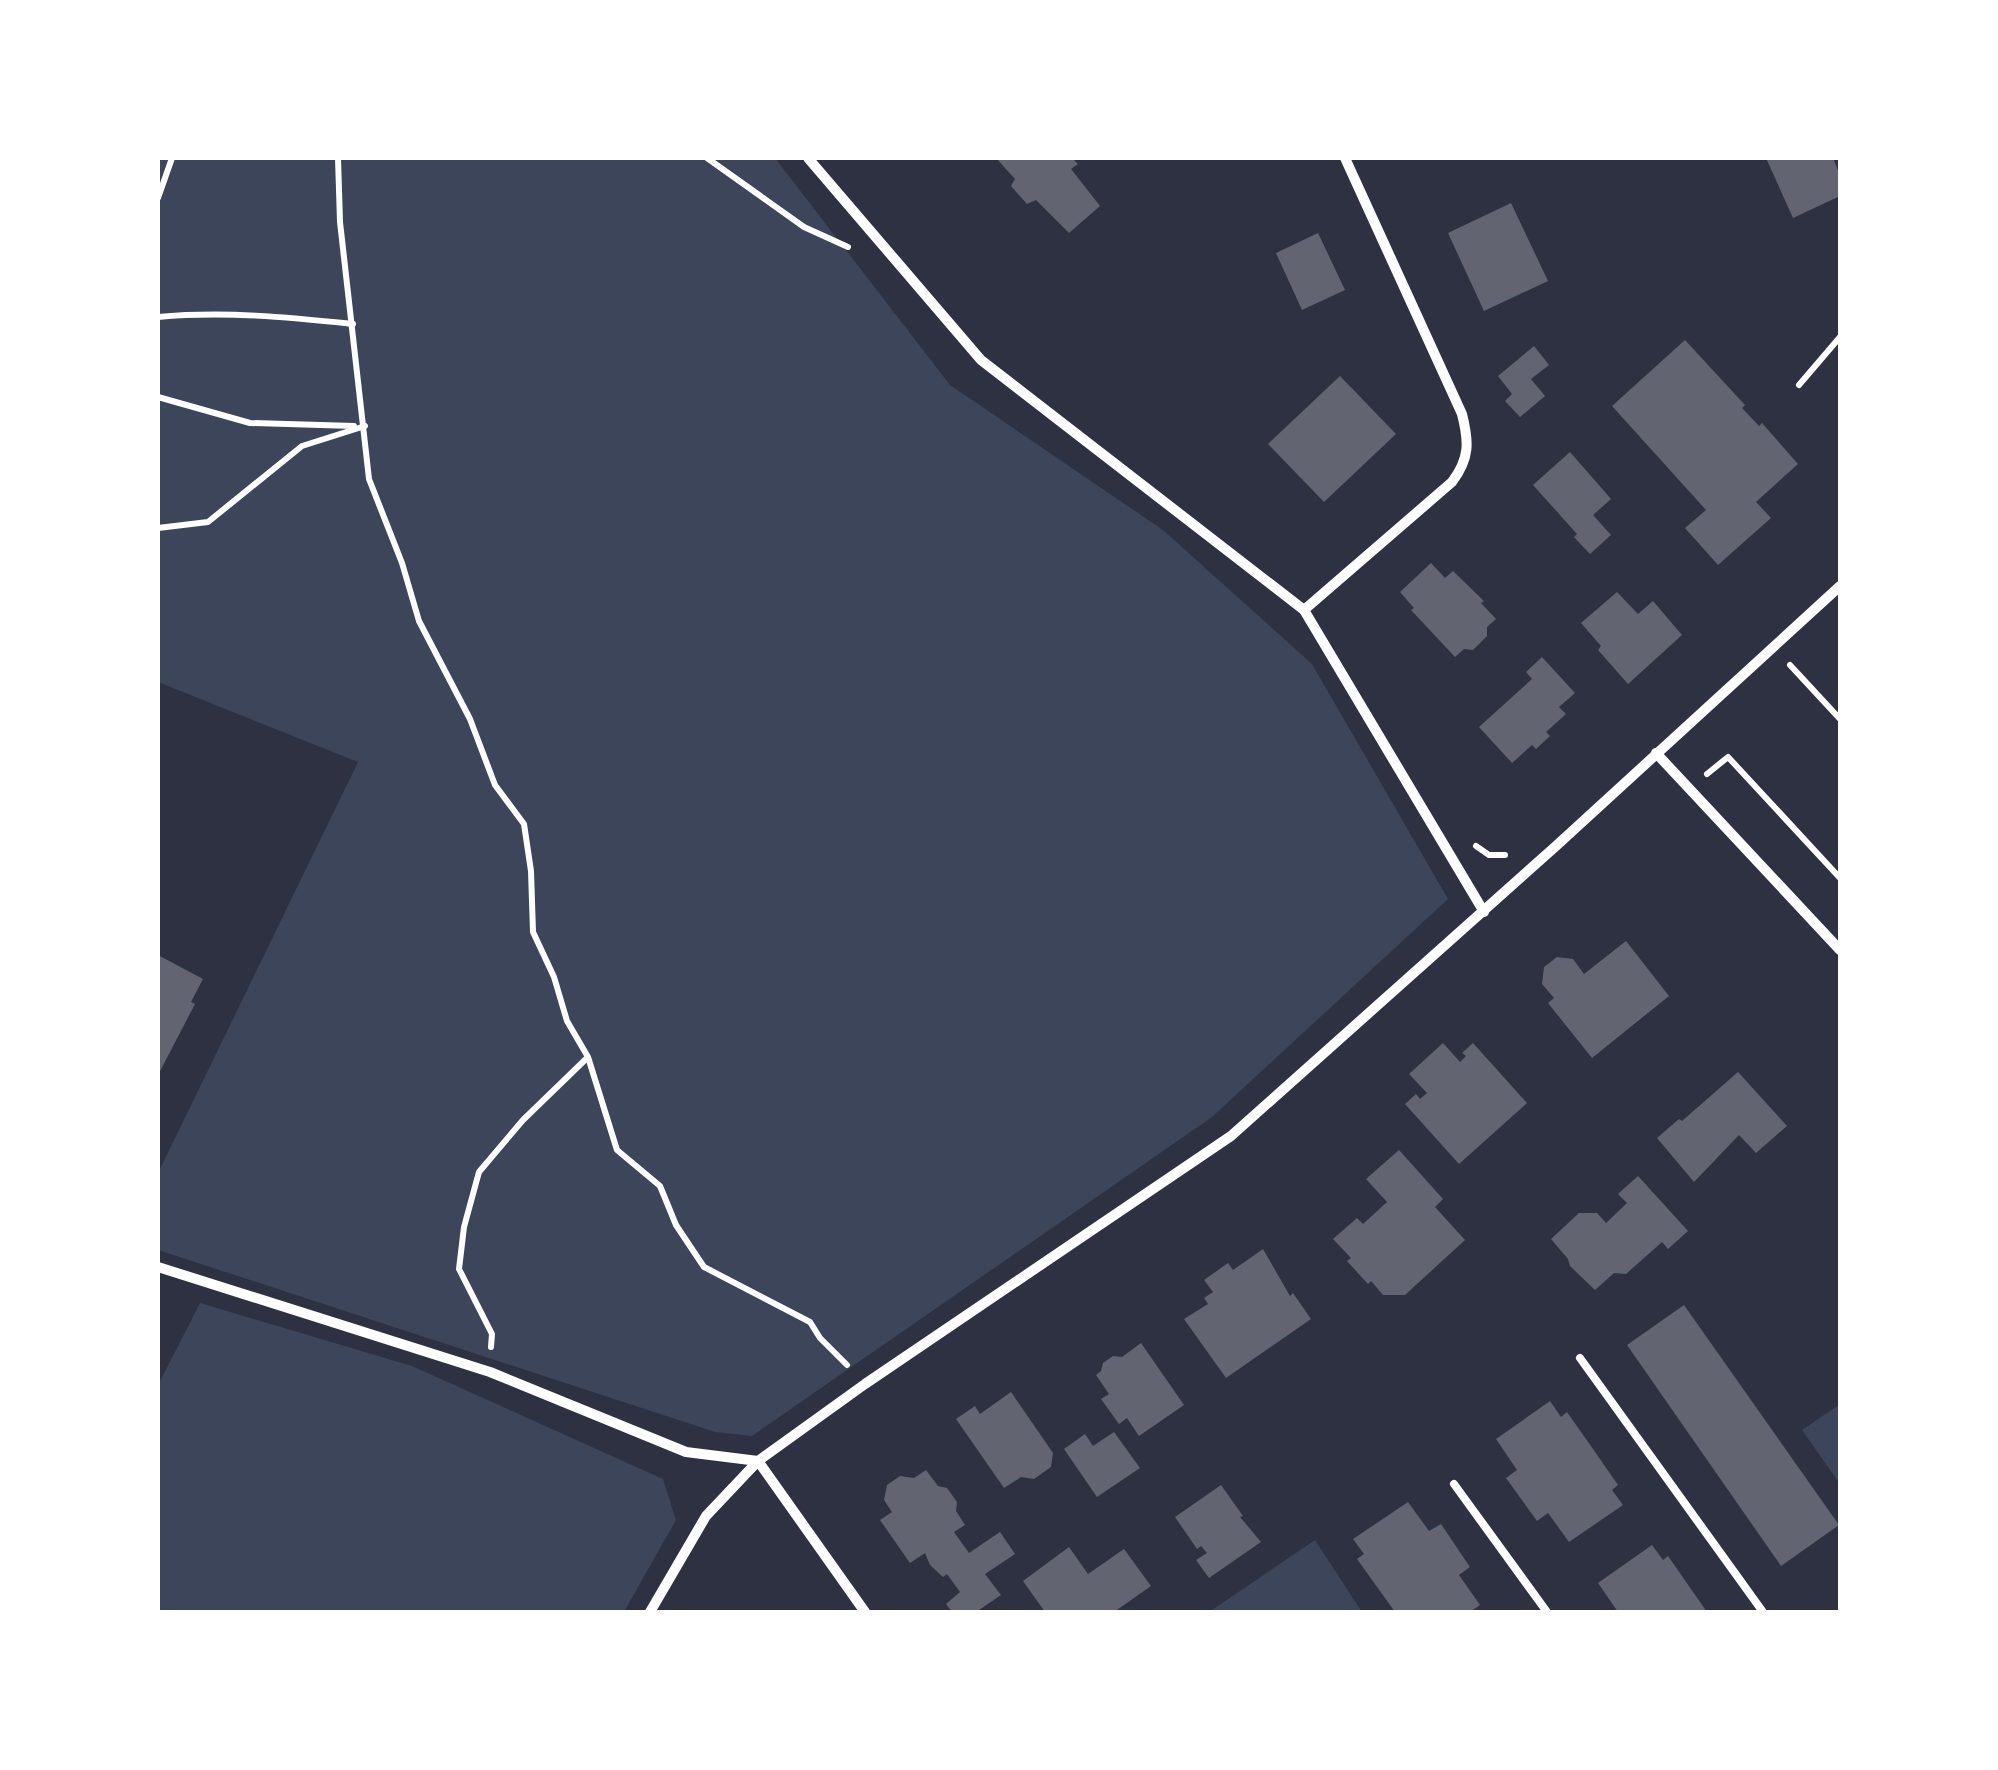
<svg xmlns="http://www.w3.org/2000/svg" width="1998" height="1770" viewBox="0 0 1998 1770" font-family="Roboto,sans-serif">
<rect width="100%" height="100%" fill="#2d3142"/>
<!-- green -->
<g fill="#3c4559">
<path d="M158 158H775L950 385 1163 530 1312 664 1448 899 1212 1117 752 1436 715 1432 158 1250V1173L358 762 158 682Z"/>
<path d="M200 1303 412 1366 663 1479 676 1520 624 1612H158V1385Z"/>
<path d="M1840 1404V1484L1802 1430Z"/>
<path d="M1315 1540 1362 1612H1209Z"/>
</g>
<!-- building -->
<g fill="#626471">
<path d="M996 158H1072L1078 164 1071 169 1100 206 1069 233 1036 200 1027 204 1011 186 1015 179Z"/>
<path d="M1766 158H1833L1840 175V196L1793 218Z"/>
<path d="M1511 203 1548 281 1484 311 1448 233Z"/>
<path d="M1318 233 1345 290 1302 310 1276 253Z"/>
<path d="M1685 340 1745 405 1742 408 1759 426 1762 423 1798 464 1756 502 1771 518 1718 565 1685 528 1706 510 1612 406Z"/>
<path d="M1534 346 1549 365 1531 379 1545 396 1520 417 1505 401 1512 394 1498 376Z"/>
<path d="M1340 376 1396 434 1324 502 1268 444Z"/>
<path d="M1570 452 1611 499 1593 515 1611 535 1590 554 1574 537 1577 534 1533 485Z"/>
<path d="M1431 563 1445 578 1453 571 1484 601 1481 603 1496 619 1487 627V636L1473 650 1464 649 1455 657 1411 610 1414 608 1400 592Z"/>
<path d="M1617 592 1638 614 1653 601 1682 635 1628 684 1598 650 1601 646 1581 623Z"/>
<path d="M1542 657 1575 693 1559 707 1566 714 1546 732 1550 736 1536 749 1532 745 1512 763 1479 727 1532 679 1526 672Z"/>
<path d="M1626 941 1669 996 1592 1058 1548 1003 1554 998 1542 984 1544 967 1557 957 1573 959 1584 974Z"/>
<path d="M158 955 203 979 191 1002 195 1004 158 1075Z"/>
<path d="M1443 1043 1460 1062 1466 1056 1462 1053 1473 1043 1527 1103 1459 1164 1405 1104 1416 1094 1420 1099 1427 1093 1409 1074Z"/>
<path d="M1738 1072 1787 1126 1756 1153 1739 1135 1694 1182 1657 1138 1679 1119 1682 1121Z"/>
<path d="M1399 1150 1443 1199 1435 1207 1465 1240 1405 1295H1383L1371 1281 1368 1284 1347 1261 1351 1258 1333 1239 1357 1218 1363 1224 1387 1202 1366 1179Z"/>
<path d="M1638 1176 1688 1231 1668 1249 1662 1242 1626 1274 1614 1273 1595 1290 1570 1266 1568 1259 1551 1239 1579 1213H1597L1606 1223 1627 1203 1618 1194Z"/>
<path d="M1263 1249 1290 1296 1293 1293 1311 1319 1226 1378 1184 1319 1208 1304 1204 1298 1213 1292 1204 1280 1228 1263 1233 1270Z"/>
<path d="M1684 1305 1839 1525 1781 1566 1627 1345Z"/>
<path d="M1141 1343 1184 1405 1139 1436 1127 1418 1119 1424 1101 1399 1109 1394 1096 1375 1101 1371 1103 1363 1113 1356 1122 1357Z"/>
<path d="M1011 1392 1053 1453 1051 1467 1034 1479 1021 1477 1004 1488 956 1419 975 1406 980 1414Z"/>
<path d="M1550 1401 1561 1417 1567 1412 1593 1449 1618 1485 1612 1490 1623 1505 1569 1542 1548 1513 1537 1521 1506 1478 1517 1470 1496 1439Z"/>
<path d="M1114 1432 1140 1468 1097 1497 1064 1449 1085 1434 1093 1446Z"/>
<path d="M926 1470 938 1486 947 1488 957 1502 956 1511 965 1525 954 1532 969 1553 1000 1532 1015 1554 985 1574 1001 1595 976 1612H952L946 1604 960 1592 947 1574 943 1577 930 1565 925 1553 910 1563 880 1520 892 1512 884 1500 887 1485 900 1476 914 1478Z"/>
<path d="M1221 1485 1243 1516 1240 1517 1261 1542 1209 1578 1196 1560 1207 1553 1201 1546 1197 1549 1175 1517Z"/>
<path d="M1408 1502 1429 1531 1441 1524 1470 1567 1459 1575 1480 1605 1470 1612H1395L1357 1559 1364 1554 1353 1539Z"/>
<path d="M1652 1545 1663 1560 1668 1556 1707 1612H1618L1598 1583Z"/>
<path d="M1069 1547 1088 1574 1124 1549 1151 1586 1114 1612H1045L1023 1581Z"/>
</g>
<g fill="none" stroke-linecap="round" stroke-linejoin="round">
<!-- path -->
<g stroke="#fff" stroke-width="6">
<path d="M338 158 340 222 369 479 402 563 419 621 470 719 495 785 524 824 531 871 533 932 554 977 567 1021 588 1057 617 1150 660 1186 676 1225 704 1267 810 1322 820 1338 847 1365"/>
<path d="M707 158 804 227 848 247"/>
<path d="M158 198 172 158"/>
<path d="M158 317C223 311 288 317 353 324"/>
<path d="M1799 385 1840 337"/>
<path d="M158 397 250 423 354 426"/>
<path d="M158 528 208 522 302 446 365 426"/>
<path d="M1790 665 1840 719"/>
<path d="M1707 774 1728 757 1840 878"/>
<path d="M1476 846 1489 855H1505"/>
<path d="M491 1347 492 1334 459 1269 464 1227 479 1172 523 1120 587 1058"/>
</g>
<!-- service -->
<g stroke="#fff" stroke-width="8">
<path d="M1580 1358 1763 1612"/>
<path d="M1454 1484 1547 1612"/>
</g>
<!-- minor -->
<g stroke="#fff" stroke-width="10">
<path d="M808 158 981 360 1304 610 1484 912"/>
<path d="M1304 610 1452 482C1470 458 1469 442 1462 414L1345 158"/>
<path d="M1656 753 1840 950"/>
<path d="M158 1267 490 1372 686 1452 758 1461"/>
<path d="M758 1461 865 1612"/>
<path d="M650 1612 706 1516 758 1461 865 1384 1231 1136 1556 846 1840 586"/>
</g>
</g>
<!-- border -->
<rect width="1998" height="1770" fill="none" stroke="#ffffff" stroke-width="320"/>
</svg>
